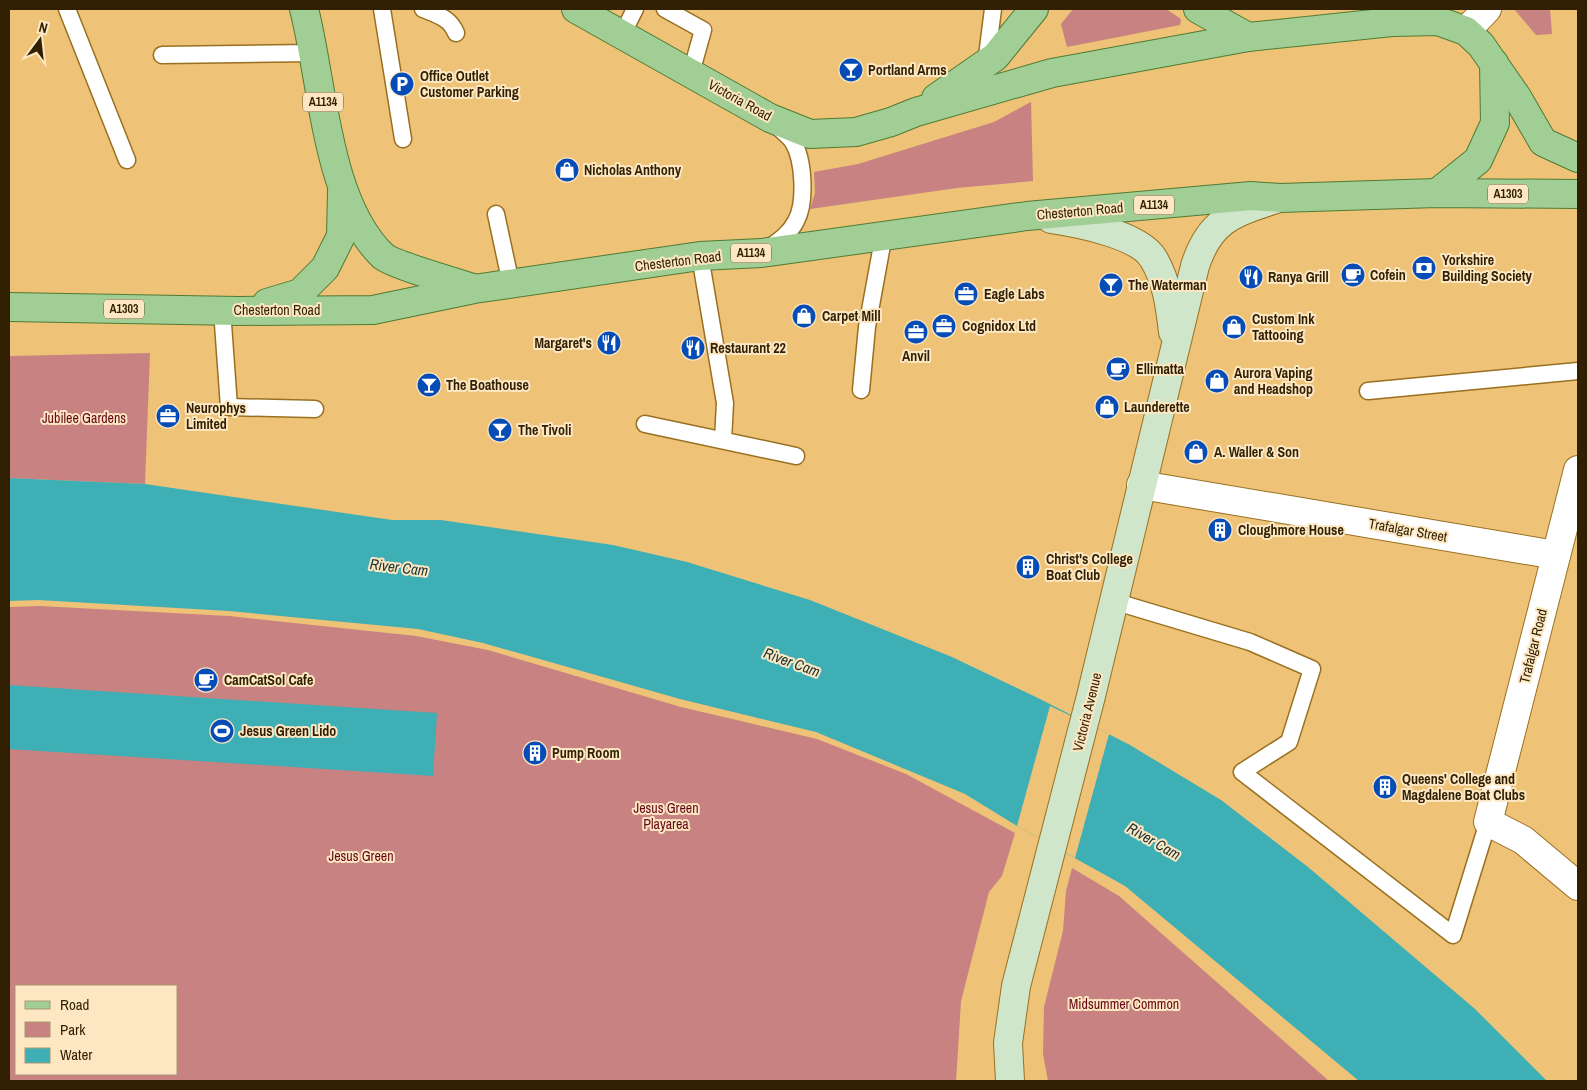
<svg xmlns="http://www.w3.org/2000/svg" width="1587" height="1090" viewBox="0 0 1587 1090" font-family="'Archivo Narrow',sans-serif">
<rect width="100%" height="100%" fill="#eec277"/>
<!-- green -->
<g fill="#c78281" fill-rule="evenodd">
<path d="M1073 9H1166L1181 19 1180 25 1067 47 1061 24Z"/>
<path d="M1514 9H1550L1552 34 1536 35Z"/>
<path d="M1031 102 1033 181 957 188 810 209 815 193 814 172 858 164 994 122Z"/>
<path d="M150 353 145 484 9 478V356Z"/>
<path d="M40 606 229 616 416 636 488 650 681 707 817 739 906 774 1015 833 1002 876 989 892 961 1001 956 1081H9V607ZM16 986H176V1074H16Z"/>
<path d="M1072 868 1119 896 1329 1081H1048L1043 1054 1044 1007 1063 931 1066 891Z"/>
</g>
<!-- water -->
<g fill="#3eafb5">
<path d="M9 478 145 484 392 520H441L613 545 687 562 810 600 952 657 1038 698 1130 745 1221 800 1308 867 1475 1009 1547 1081H1359L1125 886 1017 826 965 794 816 732 680 699 483 643 418 629 229 611 38 600 9 601Z"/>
<path d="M9 685 437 713 433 776 9 749Z"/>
</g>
<!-- pier -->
<path fill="#eec277" d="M1050 706 1109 734 1075 858 1017 826Z"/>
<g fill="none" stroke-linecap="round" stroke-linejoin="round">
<defs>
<g id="lane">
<path d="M67 9 127 160"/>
<path d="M382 9 403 139"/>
<path d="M423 9C438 15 450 18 456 33"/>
<path d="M665 9 703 30 691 73"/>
<path d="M622 35 635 9"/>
<path d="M162 55 312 53"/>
<path d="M986 64 993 9"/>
<path d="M496 214 511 284"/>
<path d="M769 248C780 240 790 233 796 221 806 203 804 160 793 142 789 136 782 131 777 126"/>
<path d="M700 256 725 403 723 440"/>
<path d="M222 310 229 407 315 409"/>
<path d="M861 390 867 327 884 234"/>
<path d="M1368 391 1578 371"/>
<path d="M645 424 796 456"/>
<path d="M1113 601 1250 642 1312 669 1289 742 1242 772 1453 935 1488 822"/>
</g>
<g id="street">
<path d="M1466 31 1487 9"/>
<path d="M1578 470 1488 822 1523 840 1578 886"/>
<path d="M1141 485 1556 555"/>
</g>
<g id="secondary">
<path d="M1051 219C1077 223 1138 234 1153 258 1167 281 1170 306 1173 332"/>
<path d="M1010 1081 1008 1043 1016 986 1091 696 1195 266C1210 219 1234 213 1276 199"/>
</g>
<g id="primary">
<path d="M304 9C323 82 326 202 383 256 392 264 457 283 473 288"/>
<path d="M576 9 770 118 810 134 856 132 891 122 916 112 1052 73 1248 37 1392 22 1438 21 1466 31 1481 45 1517 97 1543 142 1578 158"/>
<path d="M1198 9 1248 37"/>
<path d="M936 98 995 57 1034 9"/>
<path d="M1437 193 1478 160 1495 123 1494 63"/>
<path d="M267 303 300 293 325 268 341 236 342 192"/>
<path d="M9 307 239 311 373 310 474 289 700 256 762 253 1027 216 1251 196 1280 198 1437 193 1578 194"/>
</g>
</defs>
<!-- lane casing -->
<use href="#lane" stroke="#997020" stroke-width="19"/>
<!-- street casing -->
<use href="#street" stroke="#997020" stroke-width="30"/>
<!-- secondary casing -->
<use href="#secondary" stroke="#997020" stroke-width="30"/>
<!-- primary casing -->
<use href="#primary" stroke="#4f7b33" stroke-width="30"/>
<!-- lane -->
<use href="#lane" stroke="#fff" stroke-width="16"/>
<!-- street -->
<use href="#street" stroke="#fff" stroke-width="28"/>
<!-- secondary -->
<use href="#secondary" stroke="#cfe6ca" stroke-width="28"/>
<!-- primary -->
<use href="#primary" stroke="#a0ce95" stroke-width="28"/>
</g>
<!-- icons -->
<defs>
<symbol id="bar-disc" viewBox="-11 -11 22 22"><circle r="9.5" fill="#064cb7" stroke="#fde7c3"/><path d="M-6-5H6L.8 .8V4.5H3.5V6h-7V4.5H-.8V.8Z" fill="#fff"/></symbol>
<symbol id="parking-disc" viewBox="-11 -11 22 22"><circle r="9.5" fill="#064cb7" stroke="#fde7c3"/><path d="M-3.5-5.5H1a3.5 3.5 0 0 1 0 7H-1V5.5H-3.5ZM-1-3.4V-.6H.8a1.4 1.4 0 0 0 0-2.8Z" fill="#fff"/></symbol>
<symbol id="shop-disc" viewBox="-11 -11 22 22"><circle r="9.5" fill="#064cb7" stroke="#fde7c3"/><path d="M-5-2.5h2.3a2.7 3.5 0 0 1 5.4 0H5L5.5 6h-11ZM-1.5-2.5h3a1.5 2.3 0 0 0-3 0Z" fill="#fff"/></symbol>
<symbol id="bank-disc" viewBox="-11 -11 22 22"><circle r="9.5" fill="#064cb7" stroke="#fde7c3"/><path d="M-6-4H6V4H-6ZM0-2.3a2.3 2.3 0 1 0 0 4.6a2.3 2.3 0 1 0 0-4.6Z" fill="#fff"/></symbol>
<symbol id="cafe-disc" viewBox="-11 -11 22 22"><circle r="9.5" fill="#064cb7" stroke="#fde7c3"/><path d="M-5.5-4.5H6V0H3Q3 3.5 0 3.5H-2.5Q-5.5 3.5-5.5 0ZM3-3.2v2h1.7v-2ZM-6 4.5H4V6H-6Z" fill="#fff"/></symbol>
<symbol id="restaurant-disc" viewBox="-11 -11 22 22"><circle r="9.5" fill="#064cb7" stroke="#fde7c3"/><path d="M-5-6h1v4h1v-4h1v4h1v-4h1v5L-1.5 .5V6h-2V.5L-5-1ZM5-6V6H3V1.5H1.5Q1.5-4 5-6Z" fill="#fff"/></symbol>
<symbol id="office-disc" viewBox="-11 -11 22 22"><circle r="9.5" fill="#064cb7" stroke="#fde7c3"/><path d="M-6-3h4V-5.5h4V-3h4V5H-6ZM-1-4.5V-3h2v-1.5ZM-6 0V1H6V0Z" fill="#fff"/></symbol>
<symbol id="building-disc" viewBox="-11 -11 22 22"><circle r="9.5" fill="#064cb7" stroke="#fde7c3"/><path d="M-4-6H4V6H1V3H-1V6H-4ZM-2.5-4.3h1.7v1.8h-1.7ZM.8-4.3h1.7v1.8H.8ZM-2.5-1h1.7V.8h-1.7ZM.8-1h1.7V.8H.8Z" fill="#fff"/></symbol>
<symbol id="stadium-disc" viewBox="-11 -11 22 22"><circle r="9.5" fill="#064cb7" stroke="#fde7c3"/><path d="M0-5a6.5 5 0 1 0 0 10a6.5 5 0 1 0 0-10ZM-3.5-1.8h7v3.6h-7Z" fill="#fff"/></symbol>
</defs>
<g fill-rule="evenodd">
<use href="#bar-disc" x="837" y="56" width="28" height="28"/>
<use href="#parking-disc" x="388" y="70" width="28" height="28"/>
<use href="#shop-disc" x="553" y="156" width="28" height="28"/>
<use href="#bank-disc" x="1410" y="254" width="28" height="28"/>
<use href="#cafe-disc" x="1339" y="261" width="28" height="28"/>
<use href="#restaurant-disc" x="1237" y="263" width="28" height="28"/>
<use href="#bar-disc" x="1097" y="271" width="28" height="28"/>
<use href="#office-disc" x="952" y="280" width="28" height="28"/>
<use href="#shop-disc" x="790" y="302" width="28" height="28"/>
<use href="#office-disc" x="930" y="312" width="28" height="28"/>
<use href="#shop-disc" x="1220" y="313" width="28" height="28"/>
<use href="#office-disc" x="902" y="318" width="28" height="28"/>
<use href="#restaurant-disc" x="595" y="329" width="28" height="28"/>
<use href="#restaurant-disc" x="679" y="334" width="28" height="28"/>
<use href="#cafe-disc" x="1104" y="355" width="28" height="28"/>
<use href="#shop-disc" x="1203" y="367" width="28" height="28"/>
<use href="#bar-disc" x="415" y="371" width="28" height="28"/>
<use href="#shop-disc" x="1093" y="393" width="28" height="28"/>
<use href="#office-disc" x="154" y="402" width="28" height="28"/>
<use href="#bar-disc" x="486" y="416" width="28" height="28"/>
<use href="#shop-disc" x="1182" y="438" width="28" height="28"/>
<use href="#building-disc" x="1206" y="516" width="28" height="28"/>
<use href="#building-disc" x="1014" y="553" width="28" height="28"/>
<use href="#cafe-disc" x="192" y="666" width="28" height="28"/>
<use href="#stadium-disc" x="208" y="717" width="28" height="28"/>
<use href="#building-disc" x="521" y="739" width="28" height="28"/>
<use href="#building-disc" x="1371" y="773" width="28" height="28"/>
</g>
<g text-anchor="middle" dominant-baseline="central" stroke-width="4" stroke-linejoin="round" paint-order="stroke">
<!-- shield labels -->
<g fill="#fde7c3" stroke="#6e5b3a" stroke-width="1">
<rect x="303" y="92.5" width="40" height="19" rx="4"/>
<rect x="1488" y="184.5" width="40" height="19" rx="4"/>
<rect x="1134" y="195.5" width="40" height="19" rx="4"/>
<rect x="731" y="243.5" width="40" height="19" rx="4"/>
<rect x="104" y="299.5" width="40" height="19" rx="4"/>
</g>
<g font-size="12" font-weight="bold" fill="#301f00">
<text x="323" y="102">A1134</text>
<text x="1508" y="194">A1303</text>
<text x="1154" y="205">A1134</text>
<text x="751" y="253">A1134</text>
<text x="124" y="309">A1303</text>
</g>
<!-- poi labels -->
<g font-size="14" font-weight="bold" fill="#301f00" stroke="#fde7c3" text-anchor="start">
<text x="868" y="70">Portland Arms</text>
<text x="420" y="76">Office Outlet<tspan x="420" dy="16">Customer Parking</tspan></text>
<text x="584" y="170">Nicholas Anthony</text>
<text x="1442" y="260">Yorkshire<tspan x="1442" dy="16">Building Society</tspan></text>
<text x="1370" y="275">Cofein</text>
<text x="1268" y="277">Ranya Grill</text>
<text x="1128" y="285">The Waterman</text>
<text x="984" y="294">Eagle Labs</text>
<text x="822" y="316">Carpet Mill</text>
<text x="1252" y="319">Custom Ink<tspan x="1252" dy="16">Tattooing</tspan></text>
<text x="962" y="326">Cognidox Ltd</text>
<text x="592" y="343" text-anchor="end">Margaret's</text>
<text x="710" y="348">Restaurant 22</text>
<text x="916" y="356" text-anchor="middle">Anvil</text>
<text x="1136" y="369">Ellimatta</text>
<text x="1234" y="373">Aurora Vaping<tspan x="1234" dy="16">and Headshop</tspan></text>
<text x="446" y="385">The Boathouse</text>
<text x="1124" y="407">Launderette</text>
<text x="186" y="408">Neurophys<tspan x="186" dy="16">Limited</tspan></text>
<text x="518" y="430">The Tivoli</text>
<text x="1214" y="452">A. Waller &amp; Son</text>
<text x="1238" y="530">Cloughmore House</text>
<text x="1046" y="559">Christ's College<tspan x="1046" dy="16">Boat Club</tspan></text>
<text x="224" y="680">CamCatSol Cafe</text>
<text x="240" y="731">Jesus Green Lido</text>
<text x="552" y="753">Pump Room</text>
<text x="1402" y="779">Queens' College and<tspan x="1402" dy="16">Magdalene Boat Clubs</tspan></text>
</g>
<!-- street labels -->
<g font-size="14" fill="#301f00" stroke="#fde7c3">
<text transform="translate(740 100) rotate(29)">Victoria Road</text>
<text transform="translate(1080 211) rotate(-5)">Chesterton Road</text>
<text transform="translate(678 261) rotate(-7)">Chesterton Road</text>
<text x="277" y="310">Chesterton Road</text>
<text transform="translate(1408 530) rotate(10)">Trafalgar Street</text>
<text transform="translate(1533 646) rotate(-76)">Trafalgar Road</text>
<text transform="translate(1087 712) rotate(-76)">Victoria Avenue</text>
</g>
<!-- park labels -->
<g font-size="14" fill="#650717" stroke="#fde7c3">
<text x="84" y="418">Jubilee Gardens</text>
<text x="666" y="808">Jesus Green<tspan x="666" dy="16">Playarea</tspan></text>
<text x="361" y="856">Jesus Green</text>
<text x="1124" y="1004">Midsummer Common</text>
</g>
<!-- water labels -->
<g font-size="15" font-style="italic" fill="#1a3334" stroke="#fde7c3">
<text transform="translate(399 567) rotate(7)">River Cam</text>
<text transform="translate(792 662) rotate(20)">River Cam</text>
<text transform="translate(1154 841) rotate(30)">River Cam</text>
</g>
</g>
<!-- border -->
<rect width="1587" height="1090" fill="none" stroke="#301f00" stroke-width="20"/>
<!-- legend -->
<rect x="15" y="985" width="162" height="90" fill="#fde7c3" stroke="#ab9775"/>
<rect x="25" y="1001" width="25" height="8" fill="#a0ce95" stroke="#ab9775"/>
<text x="60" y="1010" font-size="15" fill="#301f00">Road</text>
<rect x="25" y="1022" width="25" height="15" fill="#c78281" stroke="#ab9775"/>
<text x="60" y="1035" font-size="15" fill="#301f00">Park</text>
<rect x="25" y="1048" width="25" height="15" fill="#3eafb5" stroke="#ab9775"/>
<text x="60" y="1060" font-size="15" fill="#301f00">Water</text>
<!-- north arrow -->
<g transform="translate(40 40) rotate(15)" stroke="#fde7c3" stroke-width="4" paint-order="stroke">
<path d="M0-4L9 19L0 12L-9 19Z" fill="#301f00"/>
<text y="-8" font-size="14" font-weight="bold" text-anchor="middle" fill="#301f00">N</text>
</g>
</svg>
